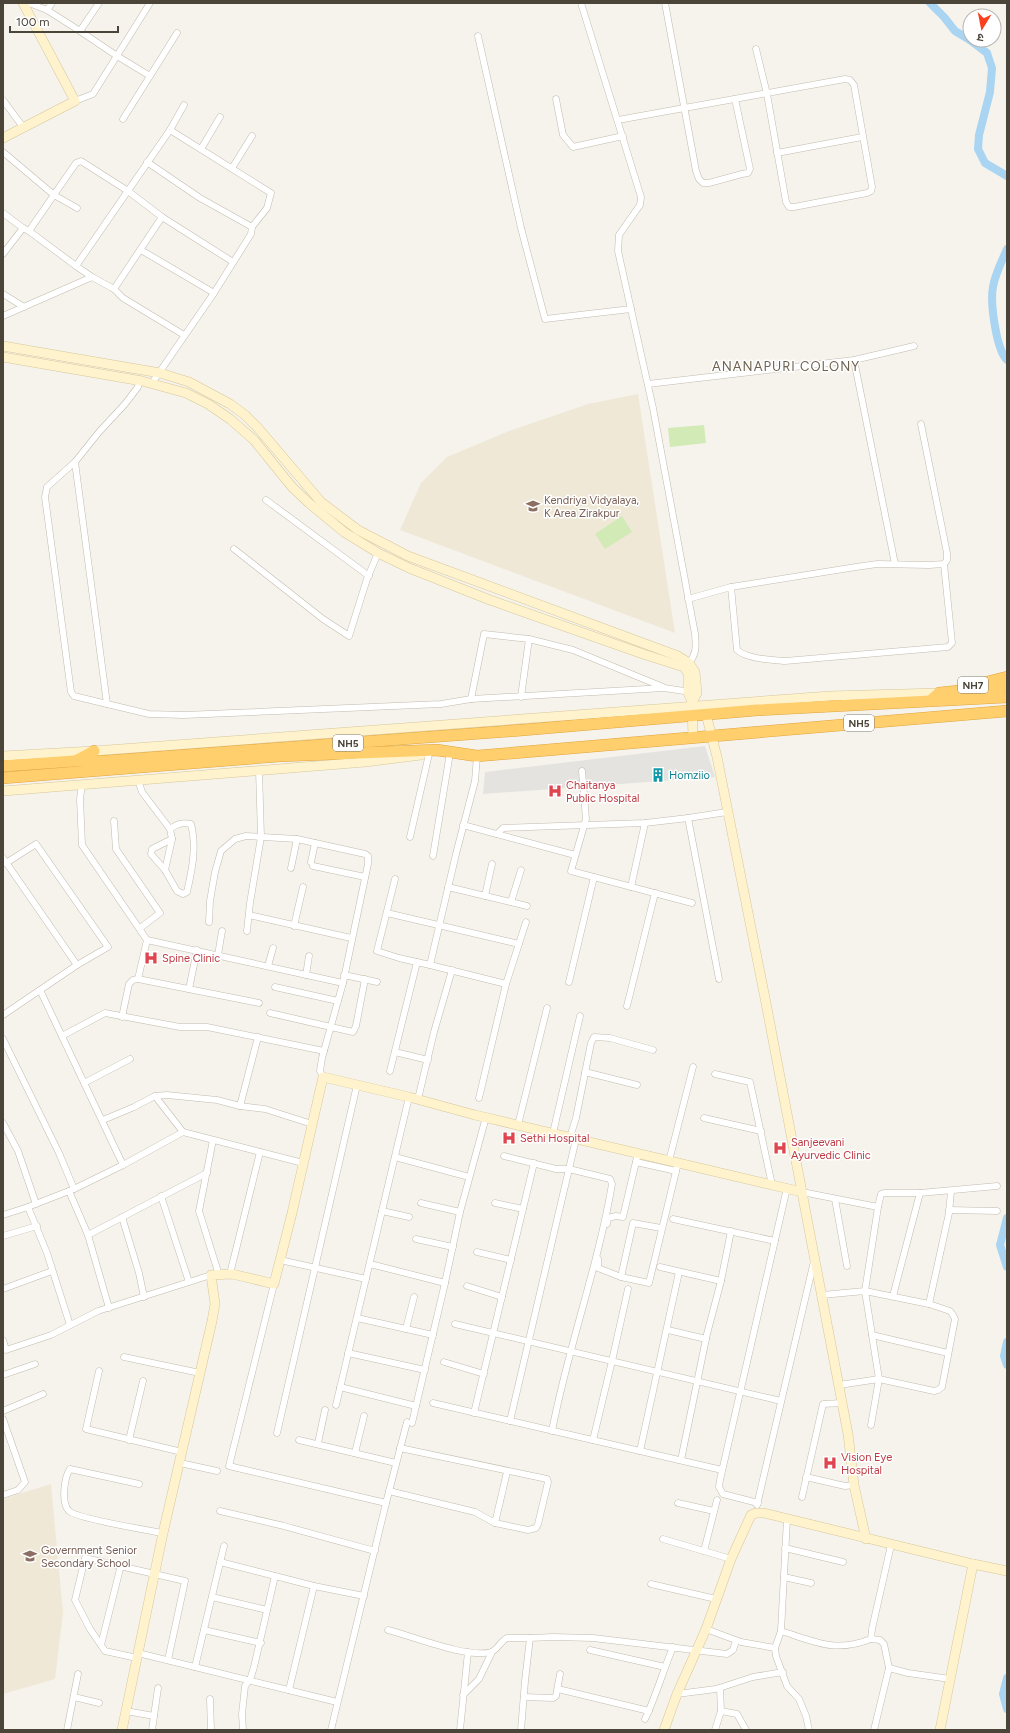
<svg xmlns="http://www.w3.org/2000/svg" width="1010" height="1733" viewBox="0 0 1010 1733" font-family="Figtree,'Noto Sans Devanagari',sans-serif">
<rect width="100%" height="100%" fill="#f6f3ec"/>
<!-- education -->
<g fill="#efe8d6">
<path d="M638 394 675 633 400 530 421 483 447 457 509 431 588 404Z"/>
<path d="M51 1484 63 1613 55 1679 3 1694V1499Z"/>
</g>
<!-- garden -->
<g fill="#d2eab5">
<path d="M704 425 706 443 670 447 668 428Z"/>
<path d="M622 516 632 532 605 549 595 534Z"/>
</g>
<!-- parking -->
<path fill="#e5e3e0" d="M705 746 715 777 483 794 485 772Z"/>
<g fill="none" stroke-linecap="round" stroke-linejoin="round">
<!-- canal -->
<g stroke="#a9d4f2" stroke-width="8">
<path d="M930 3 944 17 955 31 970 40"/>
<path d="M970 40 987 53 992 68 990 92 979 135 978 149 985 163 1007 176"/>
<path d="M1007 249C1002 261 995 274 993 287 990 302 996 349 1007 360"/>
<path d="M1007 1218 1000 1245 1007 1267"/>
<path d="M1007 1342 1004 1356 1007 1365"/>
<path d="M1007 1678 1003 1694 1007 1709"/>
</g>
<defs>
<g id="street">
<path d="M29 3 47 10 80 31"/>
<path d="M99 3 80 31 117 56 150 76 177 33"/>
<path d="M581 3 641 197 640 205 619 235 618 251 653 408 695 634C696 646 697 653 689 663"/>
<path d="M665 3 696 171 699 179 703 183H709L742 174 748 173 750 169 735 99"/>
<path d="M47 10 52 3"/>
<path d="M478 36 521 228 545 319 631 309"/>
<path d="M556 99 563 135 573 147 623 136"/>
<path d="M3 100 23 127"/>
<path d="M75 101 93 94 150 3"/>
<path d="M123 119 150 76"/>
<path d="M618 120 845 79 850 80 854 85 872 187 871 191 867 193 794 207H789L786 202 767 94 756 49"/>
<path d="M170 130 184 105"/>
<path d="M201 149 220 117"/>
<path d="M3 152 54 195 77 208"/>
<path d="M777 153 862 137"/>
<path d="M147 162 200 198 252 227"/>
<path d="M232 168 252 136"/>
<path d="M3 213 23 228 3 254"/>
<path d="M23 228 29 231 76 163 81 161 128 191 162 217 233 262"/>
<path d="M29 231 76 266"/>
<path d="M141 250 214 293"/>
<path d="M92 277 114 289 123 298 184 335"/>
<path d="M114 289 162 217"/>
<path d="M3 294 24 307"/>
<path d="M3 316 92 277 76 266 170 130 271 193 267 208 252 227 251 234 214 293 152 383"/>
<path d="M854 360 895 564"/>
<path d="M648 384 854 360 914 346"/>
<path d="M75 462 107 704 74 696 71 692 45 497 47 487 75 462 99 432 125 404 138 387 139 381"/>
<path d="M266 500 369 576"/>
<path d="M234 549 323 619 349 636 367 579 378 553"/>
<path d="M731 587 737 650C747 659 772 660 785 661L948 647 952 643 944 564"/>
<path d="M688 599 731 587 856 567 877 564 929 565 944 564 947 560V553L921 424"/>
<path d="M521 697 529 639 573 650 663 687"/>
<path d="M471 699 484 634 529 639"/>
<path d="M107 704 149 714 184 715 441 704 471 699 664 688 691 692"/>
<path d="M477 756 475 781 456 854 430 965 506 984"/>
<path d="M582 771 586 819 571 871 692 903"/>
<path d="M138 780 142 792 170 829 172 839 152 849 151 854 165 870 177 891 183 894 187 892C192 870 197 847 191 824 182 822 177 824 170 829"/>
<path d="M82 784 80 799 82 845 147 940"/>
<path d="M114 821 116 849 160 913 140 928"/>
<path d="M463 825 575 855"/>
<path d="M497 834 503 828 645 823 688 818"/>
<path d="M410 837 429 754"/>
<path d="M433 856 450 753"/>
<path d="M3 858 77 965 3 1015"/>
<path d="M311 862 315 843"/>
<path d="M6 863 36 844 108 947 77 965"/>
<path d="M313 866 365 877"/>
<path d="M291 868 297 839"/>
<path d="M165 870 172 839"/>
<path d="M395 879 377 951 399 958 430 965"/>
<path d="M448 887 527 906"/>
<path d="M631 887 645 823"/>
<path d="M485 896 492 864"/>
<path d="M511 902 521 870"/>
<path d="M387 913 519 944"/>
<path d="M249 915 351 938"/>
<path d="M209 922 210 901 215 872 221 851 235 839 246 836 297 839 365 854 368 856V864L343 983"/>
<path d="M294 926 303 887"/>
<path d="M247 931 250 903 261 837 259 770"/>
<path d="M218 955 222 931"/>
<path d="M268 966 273 948"/>
<path d="M306 975 309 956"/>
<path d="M344 975 377 982"/>
<path d="M719 979 688 818 727 812"/>
<path d="M569 982 594 877"/>
<path d="M275 987 338 1001"/>
<path d="M189 989 197 950"/>
<path d="M40 990 123 1165 74 1189"/>
<path d="M259 1003 138 979 147 940 343 983 322 1058 320 1071 323 1077"/>
<path d="M627 1006 655 893"/>
<path d="M270 1013 353 1032 356 1026 365 979"/>
<path d="M122 1017 129 984 133 980 138 979"/>
<path d="M62 1036 105 1013 180 1027H207L324 1051"/>
<path d="M3 1039 59 1153 74 1189 28 1207 3 1215"/>
<path d="M395 1052 428 1060"/>
<path d="M390 1071 417 962"/>
<path d="M585 1072 637 1085"/>
<path d="M715 1074 750 1082 772 1185"/>
<path d="M84 1083 130 1059"/>
<path d="M155 1096 183 1132"/>
<path d="M479 1098 506 984 526 922"/>
<path d="M418 1099 434 1032 452 970"/>
<path d="M240 1106 258 1037"/>
<path d="M704 1118 761 1131"/>
<path d="M103 1120 134 1107 155 1096 167 1095 217 1100 240 1106 265 1109 312 1124"/>
<path d="M3 1123 18 1151 36 1204"/>
<path d="M518 1125 547 1008"/>
<path d="M553 1133 580 1016"/>
<path d="M570 1137 576 1118 591 1043 594 1037 610 1038 653 1050"/>
<path d="M213 1140 199 1211 219 1275"/>
<path d="M504 1156 556 1169H569L610 1179 612 1184C598 1267 568 1347 552 1431"/>
<path d="M395 1157 469 1177"/>
<path d="M669 1161 693 1067"/>
<path d="M636 1162 676 1171"/>
<path d="M123 1165 183 1132 303 1163"/>
<path d="M69 1191 88 1235 109 1308"/>
<path d="M802 1192 878 1207 865 1291 929 1304 950 1311 953 1315 955 1319 942 1387 938 1390 934 1391 879 1379 839 1385"/>
<path d="M161 1196 189 1282"/>
<path d="M835 1199 847 1266"/>
<path d="M421 1203 460 1212"/>
<path d="M495 1203 523 1209"/>
<path d="M28 1207 47 1253 70 1325"/>
<path d="M878 1207 881 1194 884 1193H920"/>
<path d="M949 1210 997 1211"/>
<path d="M382 1211 409 1217"/>
<path d="M122 1217 139 1273 144 1297"/>
<path d="M673 1219 775 1241"/>
<path d="M607 1224 608 1218 616 1216 623 1217 638 1153"/>
<path d="M88 1235 207 1173"/>
<path d="M3 1236 37 1226"/>
<path d="M416 1239 453 1247"/>
<path d="M477 1252 511 1260"/>
<path d="M598 1259V1268L621 1277 649 1283 678 1163"/>
<path d="M280 1260 366 1279"/>
<path d="M370 1264 445 1283 460 1212 486 1117"/>
<path d="M660 1267 721 1281"/>
<path d="M230 1274 260 1152"/>
<path d="M621 1277 633 1223 661 1228"/>
<path d="M274 1284 229 1466 386 1503 407 1422"/>
<path d="M467 1286 502 1297"/>
<path d="M3 1289 52 1271"/>
<path d="M822 1295 865 1291 879 1379 871 1425"/>
<path d="M893 1296 920 1193 997 1186"/>
<path d="M929 1304 949 1213 951 1191"/>
<path d="M357 1318 433 1335"/>
<path d="M455 1324 781 1401"/>
<path d="M406 1329 414 1297"/>
<path d="M668 1330 706 1339"/>
<path d="M872 1335 948 1353"/>
<path d="M3 1340 6 1350 51 1335 98 1311 211 1275"/>
<path d="M348 1353 425 1370"/>
<path d="M124 1357 200 1373"/>
<path d="M444 1362 484 1374"/>
<path d="M99 1371 86 1429 182 1452"/>
<path d="M3 1375 35 1364"/>
<path d="M340 1387 416 1406"/>
<path d="M433 1403 722 1470"/>
<path d="M336 1405 409 1097"/>
<path d="M3 1411 43 1394"/>
<path d="M474 1413 534 1163"/>
<path d="M3 1419 25 1482 18 1490 3 1495"/>
<path d="M510 1421 576 1139"/>
<path d="M412 1423 445 1283"/>
<path d="M277 1433 357 1085"/>
<path d="M129 1440 143 1381"/>
<path d="M299 1440 396 1463"/>
<path d="M593 1440 612 1361 628 1289"/>
<path d="M318 1443 325 1410"/>
<path d="M640 1451 679 1272"/>
<path d="M355 1453 364 1416"/>
<path d="M681 1460 707 1334 721 1281 731 1231"/>
<path d="M180 1463 217 1471"/>
<path d="M806 1477 845 1486 854 1485"/>
<path d="M139 1484 70 1469C64 1478 61 1503 69 1511 78 1519 147 1530 163 1533"/>
<path d="M389 1491 475 1512 495 1523 528 1530 536 1528 538 1524 548 1482 547 1479 400 1448"/>
<path d="M802 1497 823 1404 842 1403"/>
<path d="M678 1503 714 1511"/>
<path d="M758 1503 723 1494 719 1487 720 1480 787 1188"/>
<path d="M757 1505 814 1261"/>
<path d="M220 1511 284 1526 375 1551"/>
<path d="M787 1519 781 1631C816 1642 835 1653 871 1639L872 1629 891 1545"/>
<path d="M495 1523 507 1472"/>
<path d="M663 1539 731 1559"/>
<path d="M785 1548 843 1562"/>
<path d="M704 1551 717 1500"/>
<path d="M220 1562 314 1586 364 1596"/>
<path d="M784 1577 811 1583"/>
<path d="M651 1584 716 1599"/>
<path d="M212 1597 267 1610"/>
<path d="M706 1629 741 1642 775 1648"/>
<path d="M204 1630 261 1643"/>
<path d="M388 1630C412 1636 468 1659 491 1652 497 1650 501 1641 507 1638H530"/>
<path d="M781 1631 775 1648 776 1656 787 1686 799 1699 806 1716 809 1730"/>
<path d="M871 1639 880 1640 884 1644 889 1668 908 1673 950 1679"/>
<path d="M101 1645 121 1565"/>
<path d="M590 1650 665 1667"/>
<path d="M138 1653 337 1702"/>
<path d="M137 1658 105 1651 90 1629 75 1600 85 1558 185 1581 168 1660"/>
<path d="M195 1667 224 1546"/>
<path d="M720 1688 721 1711 737 1714 746 1730"/>
<path d="M558 1689 649 1711"/>
<path d="M289 1690 314 1586"/>
<path d="M677 1694 716 1689 753 1677 783 1672"/>
<path d="M463 1695 479 1679 492 1652"/>
<path d="M74 1697 99 1703"/>
<path d="M524 1697 553 1698 556 1696 560 1674"/>
<path d="M210 1699 211 1730"/>
<path d="M126 1711 154 1716"/>
<path d="M645 1719C656 1696 663 1671 673 1647"/>
<path d="M67 1730 78 1674"/>
<path d="M152 1730 158 1688"/>
<path d="M243 1730 242 1714 245 1686 250 1680 254 1667 275 1576"/>
<path d="M331 1730 386 1503"/>
<path d="M460 1730 468 1652"/>
<path d="M521 1730 525 1681 530 1638 553 1637 593 1638 727 1654 733 1650 736 1641"/>
<path d="M715 1730 721 1711"/>
<path d="M874 1730 889 1668"/>
</g>
<g id="secondary">
<path d="M3 138 75 101 23 3"/>
<path d="M3 346 160 373 189 382 230 404 245 415 258 428 321 502 358 530 408 556 678 656 689 663 695 672 697 693 692 702"/>
<path d="M3 357 142 381 186 393 208 404 230 419 254 440 292 487 310 504 344 532 378 553 409 568 490 600 643 654 684 667 688 673V692L692 702 693 738"/>
<path d="M706 714 717 757 765 998 848 1434 854 1485 866 1539"/>
<path d="M3 756 94 751 830 696 939 693"/>
<path d="M3 791 365 762 421 755"/>
<path d="M122 1730 163 1533 212 1321 215 1304 211 1275 232 1274 274 1284 292 1213 323 1077 409 1097 475 1115 802 1192"/>
<path d="M664 1730 677 1694 706 1629 731 1559 751 1515 756 1513H764L973 1564 1007 1571"/>
<path d="M940 1730 973 1564"/>
</g>
<g id="highway">
<path d="M987 682 1007 677"/>
<path d="M930 701 939 693 1007 686"/>
<path d="M77 760 94 751"/>
<path d="M3 766 74 761H106L523 730 757 710 1007 697"/>
<path d="M3 778 280 756 437 750 477 756 1007 711"/>
</g>
</defs>
<!-- street casing -->
<use href="#street" stroke="#c2bbae" stroke-width="7"/>
<!-- secondary casing -->
<use href="#secondary" stroke="#d6c79b" stroke-width="10"/>
<!-- highway casing -->
<use href="#highway" stroke="#e0a43c" stroke-width="12"/>
<!-- street -->
<use href="#street" stroke="#fff" stroke-width="6"/>
<!-- secondary -->
<use href="#secondary" stroke="#fff3cd" stroke-width="9"/>
<!-- highway -->
<use href="#highway" stroke="#ffcf6e" stroke-width="11"/>
</g>
<!-- icons -->
<defs>
<symbol id="school-bare" viewBox="-9 -9 18 18"><path d="M0-5L7-2L0 1L-7-2ZM-4 1L0 2.5L4 1V4Q0 6-4 4Z" fill="#8d6e63" stroke="#fff" stroke-width="2.5" paint-order="stroke"/></symbol>
<symbol id="building-bare" viewBox="-9 -9 18 18"><path d="M-4-6H4V6H1V3H-1V6H-4ZM-2.5-4.3h1.7v1.8h-1.7ZM.8-4.3h1.7v1.8H.8ZM-2.5-1h1.7V.8h-1.7ZM.8-1h1.7V.8H.8Z" fill="#0f9aa8" stroke="#fff" stroke-width="2.5" paint-order="stroke"/></symbol>
<symbol id="hospital-bare" viewBox="-9 -9 18 18"><path d="M-5-5h3v3.5h4V-5h3V5h-3V1.5h-4V5h-3Z" fill="#e0444e" stroke="#fff" stroke-width="2.5" paint-order="stroke"/></symbol>
</defs>
<g fill-rule="evenodd">
<use href="#school-bare" x="523" y="496" width="20" height="20"/>
<use href="#building-bare" x="648" y="765" width="20" height="20"/>
<use href="#hospital-bare" x="545" y="781" width="20" height="20"/>
<use href="#hospital-bare" x="141" y="948" width="20" height="20"/>
<use href="#hospital-bare" x="499" y="1128" width="20" height="20"/>
<use href="#hospital-bare" x="770" y="1138" width="20" height="20"/>
<use href="#hospital-bare" x="820" y="1453" width="20" height="20"/>
<use href="#school-bare" x="20" y="1546" width="20" height="20"/>
</g>
<g text-anchor="middle" dominant-baseline="central" stroke-width="3" stroke-linejoin="round" paint-order="stroke">
<!-- shield labels -->
<g fill="#fff" stroke="#817c74" stroke-width="1">
<rect x="958" y="677" width="30" height="16" rx="3"/>
<rect x="844" y="715" width="30" height="16" rx="3"/>
<rect x="333" y="735" width="30" height="16" rx="3"/>
</g>
<g font-size="10" font-weight="bold" fill="#4b4439">
<text x="973" y="685">NH7</text>
<text x="859" y="723">NH5</text>
<text x="348" y="743">NH5</text>
</g>
<!-- education labels -->
<g font-size="11" fill="#785e54" stroke="#fff" text-anchor="start">
<text x="544" y="500">Kendriya Vidyalaya,<tspan x="544" dy="13">K Area Zirakpur</tspan></text>
<text x="41" y="1550">Government Senior<tspan x="41" dy="13">Secondary School</tspan></text>
</g>
<!-- culture labels -->
<g font-size="11" fill="#0d838f" stroke="#fff" text-anchor="start">
<text x="669" y="775">Homziio</text>
</g>
<!-- health labels -->
<g font-size="11" fill="#be3a42" stroke="#fff" text-anchor="start">
<text x="566" y="785">Chaitanya<tspan x="566" dy="13">Public Hospital</tspan></text>
<text x="162" y="958">Spine Clinic</text>
<text x="520" y="1138">Sethi Hospital</text>
<text x="791" y="1142">Sanjeevani<tspan x="791" dy="13">Ayurvedic Clinic</tspan></text>
<text x="841" y="1457">Vision Eye<tspan x="841" dy="13">Hospital</tspan></text>
</g>
<!-- quarter labels -->
<g font-size="13" letter-spacing="1" fill="#6e6250" stroke="#fff">
<text x="786" y="366">ANANAPURI COLONY</text>
</g>
</g>
<!-- border -->
<rect width="1010" height="1733" fill="none" stroke="#4b4439" stroke-width="8"/>
<!-- north arrow -->
<g transform="translate(982 28) rotate(190)"><circle r="19" fill="#ffffff" stroke="#b7b4b0"/>
<path d="M0-3L7 15L0 10L-7 15Z" fill="#fc3f1d"/>
<text y="-6" font-size="11" font-weight="bold" text-anchor="middle" fill="#4b4439">उ</text>
</g>
<!-- scale -->
<path d="M10 26v6h108v-6" fill="none" stroke="#4b4439" stroke-width="2"/>
<text x="16" y="26" font-size="12" fill="#4b4439" stroke="#ffffff" stroke-width="3" paint-order="stroke">100 m</text>
</svg>
